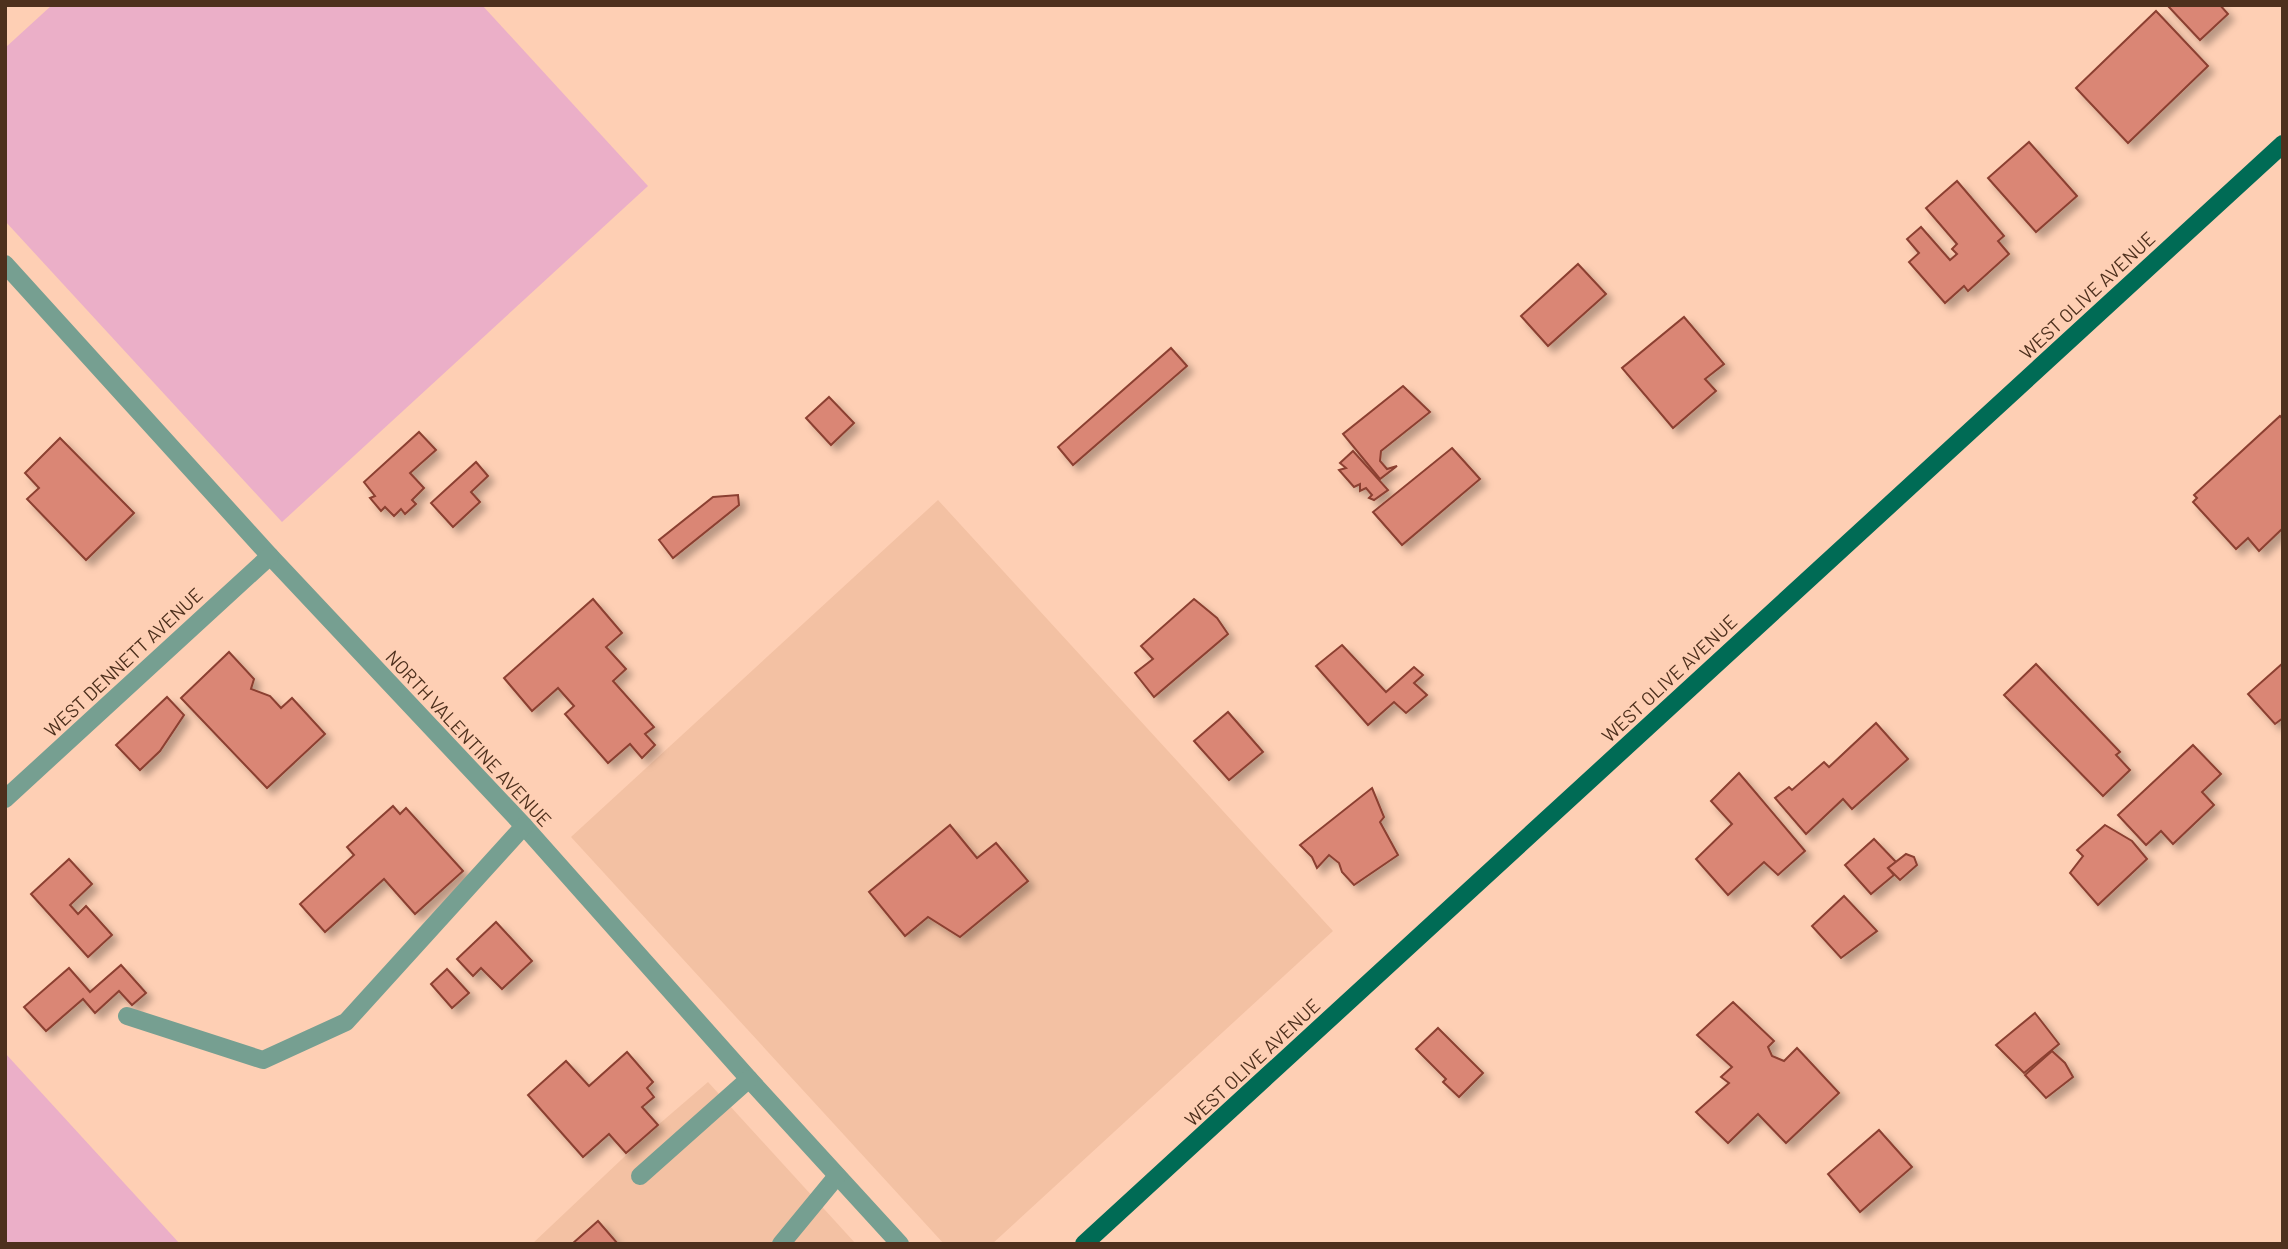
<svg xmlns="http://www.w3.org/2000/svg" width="2288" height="1249" viewBox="0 0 2288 1249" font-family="Barlow,sans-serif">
<defs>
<filter id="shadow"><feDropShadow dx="6" dy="6" stdDeviation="3.5" flood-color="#0004"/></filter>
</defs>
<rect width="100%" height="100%" fill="#fecfb4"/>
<!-- built -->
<g fill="#f3c1a3">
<path d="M938 500 1333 931 992 1244H944L571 837Z"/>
<path d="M708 1082 856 1244H532L658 1125Z"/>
</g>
<!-- green -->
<g fill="#ebafc8">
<path d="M52 5H482L648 186 282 522 5 221V48Z"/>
<path d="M5 1053 180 1244H5Z"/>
</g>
<!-- building -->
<g fill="#da8675" stroke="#8b3f30" stroke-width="2" filter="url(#shadow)">
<path d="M2167 5H2220L2228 14 2200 40Z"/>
<path d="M2156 11 2208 66 2128 143 2076 88Z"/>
<path d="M2029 142 2077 196 2036 232 1988 178Z"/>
<path d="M1957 181 2004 236 1998 241 2009 254 1968 291 1964 286 1945 303 1909 262 1919 253 1907 239 1921 227 1950 260 1957 254 1952 249 1957 244 1926 208Z"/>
<path d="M1578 264 1606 294 1548 346 1521 316Z"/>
<path d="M1684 317 1724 364 1705 379 1716 391 1673 428 1622 368Z"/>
<path d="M1171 348 1187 366 1073 465 1058 447Z"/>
<path d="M1403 386 1430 412 1381 451 1380 461 1387 469 1397 466 1380 479 1343 434Z"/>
<path d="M829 397 854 423 831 445 806 418Z"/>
<path d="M2280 416 2283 419V528L2259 551 2248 538 2236 549 2193 502 2197 498 2194 495Z"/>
<path d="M419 432 436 450 410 473 424 488 412 500 416 504 405 514 401 509 394 516 385 507 381 511 370 498 375 496 364 482Z"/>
<path d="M60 438 134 513 86 560 27 499 39 488 25 473Z"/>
<path d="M1452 448 1480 479 1402 545 1373 512Z"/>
<path d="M1353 451 1388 490 1374 500 1369 498 1372 495 1366 488 1360 491V484L1354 487 1339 470 1346 468 1340 463Z"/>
<path d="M476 462 488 476 471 492 480 502 453 527 431 503Z"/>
<path d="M738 495 739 505 673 558 659 540 713 497Z"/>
<path d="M593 599 622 633 606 647 626 669 613 681 654 727 645 734 655 745 642 758 630 744 608 763 565 714 574 706 558 688 532 711 504 678Z"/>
<path d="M1194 599 1217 618 1228 634 1154 697 1135 673 1153 659 1141 646Z"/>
<path d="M1342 645 1386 692 1414 667 1423 675 1414 683 1427 695 1406 713 1394 702 1368 725 1316 666Z"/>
<path d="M229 652 254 679 251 689 270 696 281 708 292 698 325 734 267 788 181 698Z"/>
<path d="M2283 663V718L2275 724 2248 694Z"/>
<path d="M2036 664 2120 752 2116 755 2130 770 2103 796 2004 695Z"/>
<path d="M167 697 184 715 160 751 140 770 116 745Z"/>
<path d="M1228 712 1263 752 1229 780 1194 741Z"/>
<path d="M1876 723 1908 759 1852 809 1843 799 1806 834 1775 798 1789 787 1792 790 1824 762 1829 767Z"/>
<path d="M2193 745 2221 774 2202 792 2214 805 2173 844 2161 831 2146 845 2118 815Z"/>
<path d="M1739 773 1805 851 1778 875 1764 862 1728 895 1696 859 1732 824 1711 801Z"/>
<path d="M1372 788 1384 817 1380 822 1398 855 1354 885 1342 872 1339 863 1329 855 1317 868 1312 857 1300 845Z"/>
<path d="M393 806 400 814 406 808 463 871 415 914 384 879 325 932 300 904 354 855 347 847Z"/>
<path d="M950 825 977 858 996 843 1028 881 960 937 928 917 905 936 869 892Z"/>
<path d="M2105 825 2132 841 2147 859 2098 905 2070 873 2083 856 2077 850Z"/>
<path d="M1874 839 1896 862 1888 868 1894 875 1871 894 1845 865Z"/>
<path d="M1906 854 1914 857 1917 865 1900 880 1888 868Z"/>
<path d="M69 859 92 884 70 905 78 914 86 906 112 935 88 957 31 894Z"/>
<path d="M1844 896 1877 931 1841 958 1812 926Z"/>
<path d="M496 922 532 961 502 989 481 968 473 976 457 959Z"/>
<path d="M121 965 146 993 132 1005 119 991 95 1013 83 999 46 1031 24 1007 69 968 90 992Z"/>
<path d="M447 969 469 993 452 1008 431 984Z"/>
<path d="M1733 1002 1774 1041 1768 1047 1772 1056 1784 1061 1797 1048 1839 1093 1786 1143 1758 1114 1728 1143 1696 1112 1729 1083 1721 1077 1732 1067 1697 1035Z"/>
<path d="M2035 1013 2059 1044 2024 1073 1996 1045Z"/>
<path d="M1438 1028 1483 1073 1459 1097 1443 1082 1446 1079 1416 1049Z"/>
<path d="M2052 1051 2065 1063 2073 1077 2046 1098 2025 1075Z"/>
<path d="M627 1052 653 1082 647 1088 654 1097 642 1107 658 1125 626 1153 609 1134 583 1157 528 1095 566 1061 589 1086Z"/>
<path d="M1879 1130 1912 1167 1860 1212 1828 1174Z"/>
<path d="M598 1221 618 1244H572Z"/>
</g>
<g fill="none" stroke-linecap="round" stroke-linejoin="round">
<!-- minor -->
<g stroke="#769f91" stroke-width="18">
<path d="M5 264 270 556 524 826 749 1079 900 1244"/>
<path d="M5 799 270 556"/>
<path d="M127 1016 263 1060 346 1022 524 826"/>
<path d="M640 1176 749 1079"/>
<path d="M781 1244 837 1176"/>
</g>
<!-- major -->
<path stroke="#006b55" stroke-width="18" d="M1084 1244 2283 144"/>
</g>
<g text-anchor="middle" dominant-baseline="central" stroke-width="5" stroke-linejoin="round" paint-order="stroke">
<!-- street labels -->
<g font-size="19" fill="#4e301d" stroke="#fecfb4">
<text transform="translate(2087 295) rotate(-43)">WEST OLIVE AVENUE</text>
<text transform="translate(123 662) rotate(-43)">WEST DENNETT AVENUE</text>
<text transform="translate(1669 678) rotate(-43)">WEST OLIVE AVENUE</text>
<text transform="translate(469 738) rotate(47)">NORTH VALENTINE AVENUE</text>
<text transform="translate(1252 1062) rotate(-43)">WEST OLIVE AVENUE</text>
</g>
</g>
<!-- border -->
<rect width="2288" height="1249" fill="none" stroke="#4e301d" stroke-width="14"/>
</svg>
